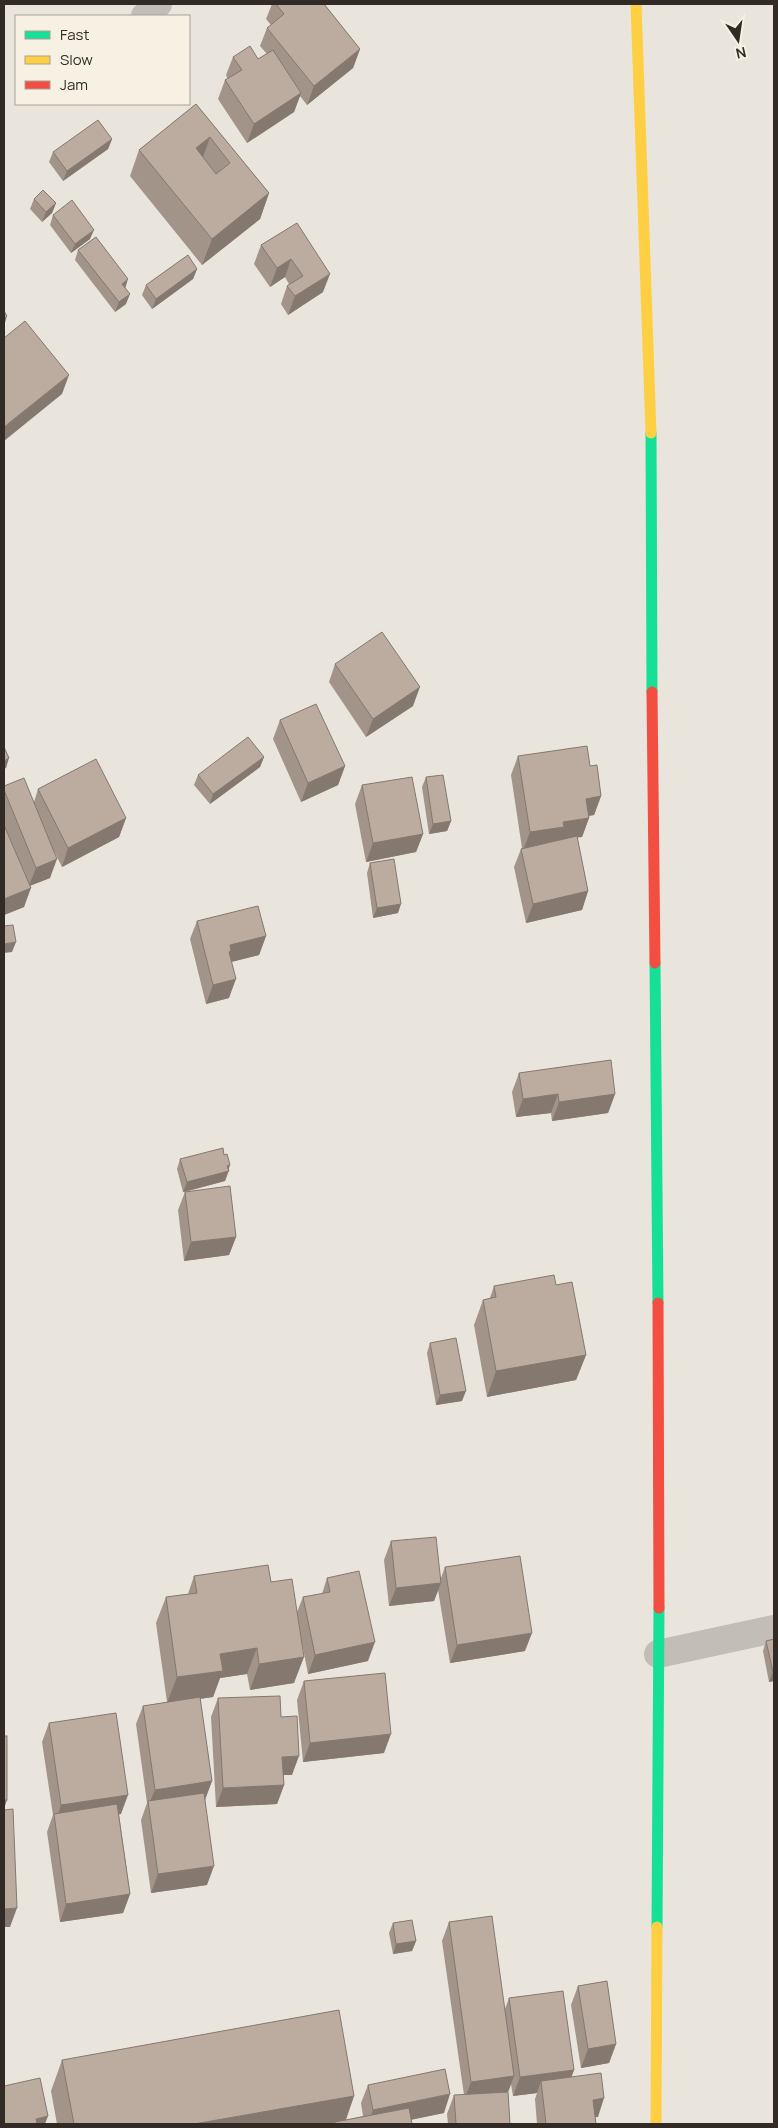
<svg xmlns="http://www.w3.org/2000/svg" width="778" height="2128" viewBox="0 0 778 2128" font-family="Manrope,sans-serif">
<rect width="100%" height="100%" fill="#e9e5dd"/>
<g fill="none" stroke-linecap="round" stroke-linejoin="round">
<!-- street -->
<g stroke="#c2bdb6" stroke-width="28">
<path d="M145 16 158 4"/>
<path d="M658 1654 774 1629"/>
</g>
<!-- fast -->
<g stroke="#16e098" stroke-width="11">
<path d="M651 433 652 692"/>
<path d="M655 963 658 1303"/>
<path d="M657 1927 659 1608"/>
</g>
<!-- slow -->
<g stroke="#ffcf43" stroke-width="11">
<path d="M636 4 651 433"/>
<path d="M656 2124 657 1927"/>
</g>
<!-- jam -->
<g stroke="#f24e42" stroke-width="11">
<path d="M652 692 655 963"/>
<path d="M658 1303 659 1608"/>
</g>
</g>
<!-- wall -->
<g fill="#a29489">
<path d="M272 4H324L360 49 353 68 307 105 300 96 294 112 247 143 218 99 225 80 228 79 226 75 233 57 258 59 267 54 260 46 267 28 271 25 266 19Z"/>
<path d="M196 104 269 193 260 219 202 265 130 176 139 150Z"/>
<path d="M112 139 108 149 63 181 49 162 53 152Z"/>
<path d="M34 199 56 203 52 213 42 222 30 209Z"/>
<path d="M53 215 90 239 71 253 50 225Z"/>
<path d="M297 223 323 292 288 315 281 304 287 286 289 284 285 277 270 287 254 264 261 245Z"/>
<path d="M78 250 125 288 126 304 115 312 75 260Z"/>
<path d="M197 269 193 279 152 309 142 295 146 285Z"/>
<path d="M335 664 413 706 366 737 329 682Z"/>
<path d="M280 720 345 766 338 785 301 802 273 739Z"/>
<path d="M518 756 590 766 601 796 594 815 589 816V818L582 837H577L588 891 582 910 526 923 514 867 521 849 522 848 511 775Z"/>
<path d="M264 757 260 767 210 804 194 785 198 775Z"/>
<path d="M426 777 451 821 447 831 429 834 422 787Z"/>
<path d="M362 785 423 834 416 852 366 862 355 804Z"/>
<path d="M4 786 34 802 38 789 126 818 119 837 62 867 54 851 50 878 30 886 24 907 4 915Z"/>
<path d="M370 863 398 913 373 918 367 873Z"/>
<path d="M197 921 266 936 259 955 231 962 229 998 206 1004 190 939Z"/>
<path d="M519 1073 615 1094 608 1113 552 1121 551 1113 516 1117 512 1092Z"/>
<path d="M180 1159 228 1170 229 1171 225 1181 185 1192 236 1237 229 1255 184 1261 178 1210 185 1192H183L177 1169Z"/>
<path d="M494 1286 586 1355 576 1380 487 1397 474 1325 483 1300 490 1298Z"/>
<path d="M430 1343 462 1401 436 1405 427 1353Z"/>
<path d="M391 1541 441 1578 445 1567 525 1651 450 1663 438 1590 434 1601 389 1606 384 1560Z"/>
<path d="M194 1576 271 1582 297 1612 303 1597 322 1594 327 1578 368 1661 308 1674 302 1643 294 1683 250 1690 247 1674 220 1678 213 1697 200 1699 212 1781 205 1799 207 1885 151 1893 141 1820 147 1803 136 1724 143 1706 167 1702 156 1623 166 1597 188 1594Z"/>
<path d="M774 1639V1681L769 1682 763 1651 766 1641Z"/>
<path d="M304 1681 384 1753 303 1762 297 1700Z"/>
<path d="M218 1698 281 1717 292 1775H284V1785L277 1804 216 1807 211 1717Z"/>
<path d="M49 1723 121 1814H119L130 1894 123 1913 60 1922 47 1832 53 1815 42 1742Z"/>
<path d="M449 1922 505 2009 509 1998 574 2070 571 2077 598 2117H595L596 2124H537L535 2099 537 2093 513 2096 511 2084 508 2092 510 2124H448L447 2114 454 2095H464L442 1941Z"/>
<path d="M393 1923 416 1941 412 1951 393 1954 389 1933Z"/>
<path d="M578 1986 616 2044 609 2063 581 2068 571 2005Z"/>
<path d="M62 2060 354 2096 346 2120 363 2116 361 2103 368 2085 444 2113 411 2120 412 2124H57L51 2091Z"/>
</g>
<!-- shaded-wall -->
<g fill="#84786f">
<path d="M360 49 353 68 307 105 314 86Z"/>
<path d="M301 93 294 112 247 143 254 124Z"/>
<path d="M210 137 201 163 196 148Z"/>
<path d="M112 139 108 149 63 181 67 171Z"/>
<path d="M269 193 260 219 202 265 212 239Z"/>
<path d="M56 203 52 213 42 222 46 212Z"/>
<path d="M94 230 90 239 71 253 75 244Z"/>
<path d="M291 259 285 277 270 287 277 268Z"/>
<path d="M197 269 193 279 152 309 156 299Z"/>
<path d="M330 274 323 292 288 315 295 296Z"/>
<path d="M128 279 125 289 122 284Z"/>
<path d="M130 294 126 304 115 312 119 302Z"/>
<path d="M7 316 4 326V319Z"/>
<path d="M69 375 62 394 4 441V427Z"/>
<path d="M420 687 413 706 366 737 373 719Z"/>
<path d="M264 757 260 767 210 804 213 794Z"/>
<path d="M9 758 6 768 4 769V761Z"/>
<path d="M345 766 338 785 301 802 308 783Z"/>
<path d="M601 796 594 815 579 817 586 799Z"/>
<path d="M126 818 119 837 62 867 68 848Z"/>
<path d="M589 818 582 837 559 840 523 851 530 832 563 822Z"/>
<path d="M451 821 447 831 429 834 433 824Z"/>
<path d="M423 834 416 852 366 862 373 843Z"/>
<path d="M57 859 50 878 29 886 36 868Z"/>
<path d="M31 888 24 907 4 915V899Z"/>
<path d="M588 891 582 910 526 923 533 904Z"/>
<path d="M401 904 398 913 373 918 377 908Z"/>
<path d="M266 936 259 955 227 963 230 945Z"/>
<path d="M16 942 12 952 4 953V944Z"/>
<path d="M236 979 229 998 206 1004 213 985Z"/>
<path d="M558 1094 551 1113 516 1117 523 1099Z"/>
<path d="M615 1094 608 1113 552 1121 559 1102Z"/>
<path d="M230 1165 225 1181 183 1192 187 1182Z"/>
<path d="M236 1237 229 1255 184 1261 191 1242Z"/>
<path d="M586 1355 576 1380 487 1397 496 1371Z"/>
<path d="M466 1391 462 1401 436 1405 440 1395Z"/>
<path d="M441 1583 434 1601 389 1606 396 1588Z"/>
<path d="M532 1633 525 1651 450 1663 457 1645Z"/>
<path d="M375 1642 368 1661 308 1674 315 1655Z"/>
<path d="M257 1648 247 1674 220 1678 213 1697 167 1703 177 1677 220 1654Z"/>
<path d="M304 1657 294 1683 250 1690 259 1664Z"/>
<path d="M773 1672H774V1681L769 1682Z"/>
<path d="M391 1734 384 1753 303 1762 310 1743Z"/>
<path d="M299 1756 292 1775H276L282 1757Z"/>
<path d="M212 1781 205 1800 148 1806 155 1790Z"/>
<path d="M284 1785 277 1804 216 1807 223 1788Z"/>
<path d="M128 1795 121 1814 55 1824 61 1805Z"/>
<path d="M4 1800H7L4 1809Z"/>
<path d="M214 1866 207 1885 151 1893 158 1874Z"/>
<path d="M130 1894 123 1913 60 1922 66 1904Z"/>
<path d="M17 1908 10 1927H4V1909Z"/>
<path d="M416 1941 412 1951 393 1954 396 1944Z"/>
<path d="M616 2044 609 2063 581 2068 588 2049Z"/>
<path d="M574 2070 567 2089 541 2081 537 2093 513 2096 520 2077Z"/>
<path d="M514 2076 507 2095 464 2101 471 2082Z"/>
<path d="M450 2094 444 2113 388 2124H368L373 2110Z"/>
<path d="M354 2096 344 2124 335 2122 334 2124H194Z"/>
<path d="M604 2098 598 2117 586 2118 593 2100Z"/>
<path d="M48 2116 45 2124H34L36 2119Z"/>
</g>
<!-- building -->
<g fill="#bcac9f" stroke="#84786f" fill-rule="evenodd">
<path d="M276 4H324L360 49 314 86 267 28 284 14Z"/>
<path d="M250 46 258 59 273 50 301 93 254 124 225 80 242 70 233 57Z"/>
<path d="M196 104 269 193 212 239 139 150ZM210 137 230 163 216 174 196 148Z"/>
<path d="M98 120 112 139 67 171 53 152Z"/>
<path d="M43 190 56 203 46 212 34 199Z"/>
<path d="M72 200 94 230 75 244 53 215Z"/>
<path d="M297 223 330 274 295 296 287 286 303 276 291 259 277 268 261 245Z"/>
<path d="M96 237 128 279 122 284 130 294 119 302 78 250Z"/>
<path d="M188 255 197 269 156 299 146 285Z"/>
<path d="M4 311 7 316 4 319Z"/>
<path d="M25 321 69 375 4 427V338Z"/>
<path d="M382 632 420 687 373 719 335 664Z"/>
<path d="M316 704 345 766 308 783 280 720Z"/>
<path d="M248 737 264 757 213 794 198 775Z"/>
<path d="M587 746 590 766 597 765 601 796 586 799 589 818 563 822 564 827 530 832 518 756Z"/>
<path d="M4 747 9 758 4 761Z"/>
<path d="M96 759 126 818 68 848 38 789Z"/>
<path d="M443 775 451 821 433 824 426 777Z"/>
<path d="M412 777 423 834 373 843 362 785Z"/>
<path d="M24 778 57 859 36 868 4 790V786Z"/>
<path d="M4 825 31 888 4 899Z"/>
<path d="M577 836 588 891 533 904 521 849Z"/>
<path d="M394 859 401 904 377 908 370 863Z"/>
<path d="M258 906 266 936 230 945 231 951 229 952 236 979 213 985 197 921Z"/>
<path d="M13 925 16 942 4 944V926Z"/>
<path d="M611 1060 615 1094 559 1102 558 1094 523 1099 519 1073Z"/>
<path d="M223 1148 224 1155 227 1154 230 1165 227 1166 229 1171 187 1182 180 1159Z"/>
<path d="M230 1186 236 1237 191 1242 185 1192Z"/>
<path d="M554 1275 556 1285 572 1282 586 1355 496 1371 483 1300 496 1297 494 1286Z"/>
<path d="M456 1338 466 1391 440 1395 430 1343Z"/>
<path d="M436 1537 441 1583 396 1588 391 1541Z"/>
<path d="M520 1556 532 1633 457 1645 445 1567Z"/>
<path d="M268 1565 271 1582 292 1579 304 1657 259 1664 257 1648 220 1654 223 1671 177 1677 166 1597 197 1593 194 1576Z"/>
<path d="M359 1571 375 1642 315 1655 303 1597 330 1592 327 1578Z"/>
<path d="M774 1639V1672H773L766 1641Z"/>
<path d="M385 1673 391 1734 310 1743 304 1681Z"/>
<path d="M280 1696 281 1717 297 1716 299 1756 282 1757 284 1785 223 1788 218 1698Z"/>
<path d="M200 1697 212 1781 155 1790 143 1706Z"/>
<path d="M116 1713 128 1795 61 1805 49 1723Z"/>
<rect x="4" y="1736" width="3" height="64"/>
<path d="M204 1793 214 1866 158 1874 148 1801Z"/>
<path d="M117 1804 130 1894 66 1904 54 1814Z"/>
<path d="M13 1809 17 1908 4 1909V1810Z"/>
<path d="M492 1916 514 2076 471 2082 449 1922Z"/>
<path d="M412 1920 416 1941 396 1944 393 1923Z"/>
<path d="M607 1981 616 2044 588 2049 578 1986Z"/>
<path d="M563 1991 574 2070 520 2077 509 1998Z"/>
<path d="M339 2010 354 2096 194 2124H74L62 2060Z"/>
<path d="M445 2069 450 2094 373 2110 368 2085Z"/>
<path d="M601 2073 604 2098 593 2100 596 2124H546L541 2081Z"/>
<path d="M40 2078 48 2116 36 2119 37 2124H4V2086Z"/>
<path d="M508 2092 510 2124H456L454 2095Z"/>
<path d="M409 2108 412 2124H335V2122Z"/>
</g>
<!-- border -->
<rect width="778" height="2128" fill="none" stroke="#322b25" stroke-width="10"/>
<!-- legend -->
<rect x="15" y="15" width="175" height="90" fill="#f7f1e3" stroke="#a8a297"/>
<rect x="25" y="31" width="25" height="8" fill="#16e098" stroke="#a8a297"/>
<text x="60" y="40" font-size="15" fill="#322b25">Fast</text>
<rect x="25" y="56" width="25" height="8" fill="#ffcf43" stroke="#a8a297"/>
<text x="60" y="65" font-size="15" fill="#322b25">Slow</text>
<rect x="25" y="81" width="25" height="8" fill="#f24e42" stroke="#a8a297"/>
<text x="60" y="90" font-size="15" fill="#322b25">Jam</text>
<!-- north arrow -->
<g transform="translate(738 40) rotate(167)" stroke="#f7f1e3" stroke-width="4" paint-order="stroke">
<path d="M0-4L9 19L0 12L-9 19Z" fill="#322b25"/>
<text y="-8" font-size="14" font-weight="bold" text-anchor="middle" fill="#322b25">N</text>
</g>
</svg>
